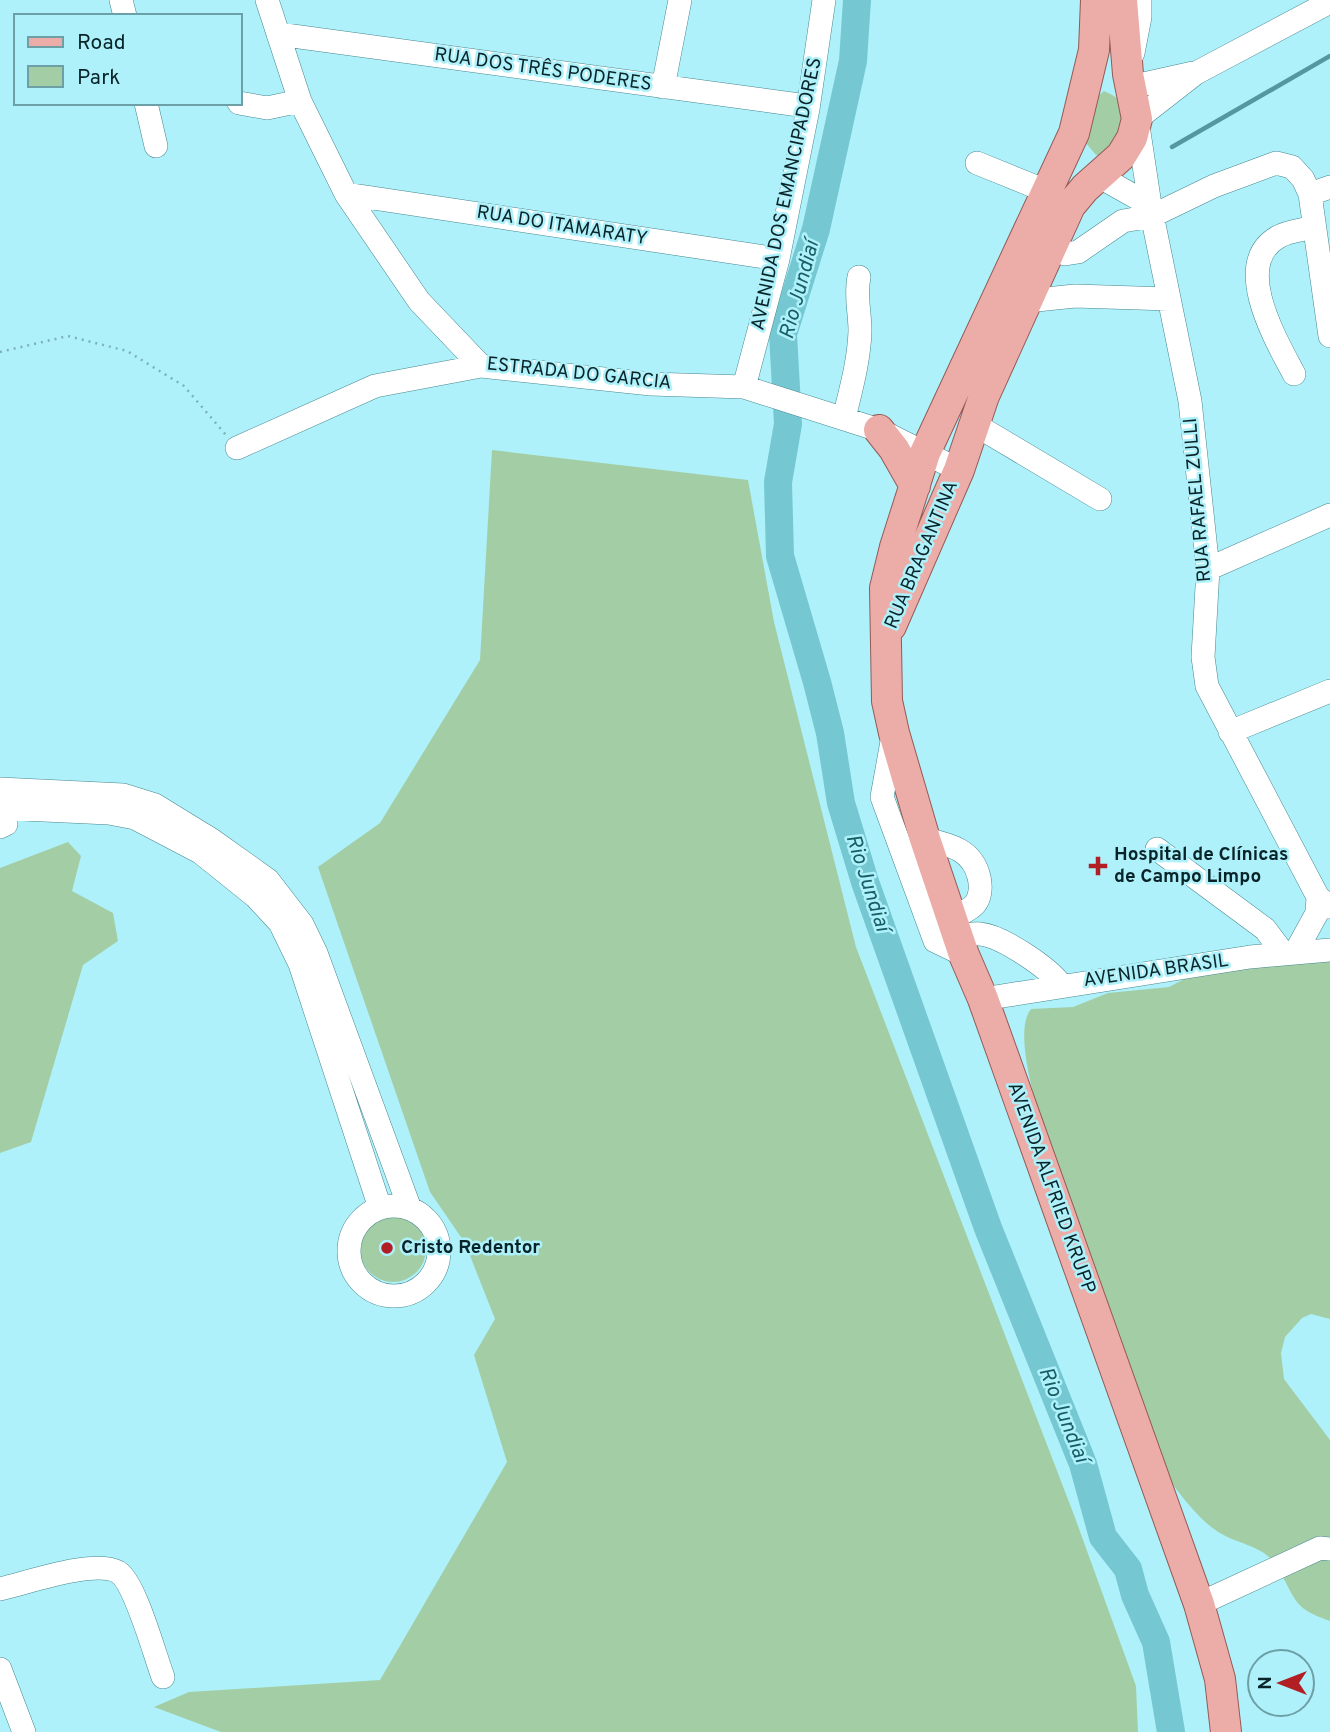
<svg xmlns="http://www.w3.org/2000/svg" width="1330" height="1732" viewBox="0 0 1330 1732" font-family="Overpass,sans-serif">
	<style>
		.green { fill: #a3cea5 }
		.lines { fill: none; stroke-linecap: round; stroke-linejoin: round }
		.stream { stroke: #55979f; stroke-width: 4.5 }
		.river { stroke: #75c8d2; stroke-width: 28 }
		.minor-casing { stroke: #47878f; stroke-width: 24 }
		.major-casing { stroke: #945a56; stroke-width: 32 }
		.path { stroke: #7cb1b9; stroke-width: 2.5; stroke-dasharray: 2 5; stroke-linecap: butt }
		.minor { stroke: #fff; stroke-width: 23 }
		.major { stroke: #ecada8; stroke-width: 30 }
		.poi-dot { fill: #b11f24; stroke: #aff1fa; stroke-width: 2.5 }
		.labels { text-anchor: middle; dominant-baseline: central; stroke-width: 5; stroke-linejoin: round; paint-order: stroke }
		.street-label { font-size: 19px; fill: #092428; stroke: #aff1fa }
		.poi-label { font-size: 19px; font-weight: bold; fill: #092428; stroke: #aff1fa; text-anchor: start }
		.water-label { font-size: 21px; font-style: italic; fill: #165d64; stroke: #aff1fa }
	</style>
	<rect width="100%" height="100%" fill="#aff1fa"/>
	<path class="green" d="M1104,91C1140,105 1122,131 1108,155H1096L1085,142L1095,99Z
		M492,450L748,480L774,622L856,947L1074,1515L1136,1686L1138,1732H221L154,1707L189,1692L380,1680L507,1462L474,1355L495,1319L465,1243L430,1192L318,867L380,823L480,660Z
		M68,842L81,856L72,891L113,913L118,941L83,965L31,1142L0,1153V868Z
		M1330,951V1319L1311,1314L1302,1318L1285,1337L1281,1353L1284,1379L1330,1440V1621C1303,1611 1298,1608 1285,1581C1282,1576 1279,1567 1275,1563C1260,1545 1238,1544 1220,1533C1195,1519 1156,1465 1145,1438C1136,1416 1136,1389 1130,1366C1113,1307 995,1052 1031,1009L1073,1007L1108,993L1169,987L1213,964Z
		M360 1249a33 33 0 1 1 66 0a33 33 0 1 1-66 0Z"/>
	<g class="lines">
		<path class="stream" d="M1172,147L1330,56"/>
		<path class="river" d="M857,0L853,61L816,229L783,334L788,424L778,482L780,556L817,682L830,733L841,803L865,882L988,1228L1083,1464L1103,1537L1128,1569L1135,1595L1156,1642L1171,1732"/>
		<defs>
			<path id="minor" d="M121,0L125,16
				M267,0L300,101L346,194L419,301L481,366
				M1330,2L1196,73L1137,119L1150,205L1190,401L1208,569L1203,657L1207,686L1318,897L1330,907
				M278,34L799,105L808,109
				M1133,53L1140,17V0
				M663,87L680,0
				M1130,87L1193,73
				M146,103L156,146
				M239,103L267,108L300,101
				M977,163L1046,191
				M1100,177L1150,205
				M346,194L778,259
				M1310,194L1330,187
				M1051,248L1065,254L1078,252L1123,221L1152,216L1214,186L1276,163L1292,167L1303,179L1310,194L1330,336
				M1027,301L1075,296L1169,299
				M1294,374C1276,340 1231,264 1278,237C1288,231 1303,230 1314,227
				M744,387L778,259L808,109L824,0
				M844,418C851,389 859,361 860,331C860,312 855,296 859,277
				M974,424L1100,499
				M237,448L375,386L481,366L651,384L744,387L879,430L959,470
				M1208,569L1330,515
				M1230,732L1330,691
				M893,736L882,797L935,941L964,955
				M0,789L123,795L155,805L212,840L268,880L302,924L316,953L410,1209
				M0,808L109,813L135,818L200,852L256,897L280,923L300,964L380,1208
				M0,827L6,824
				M925,839C950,845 972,849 979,877C981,885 981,897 975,904C970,910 958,915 952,919
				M1157,849L1265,929L1283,953
				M958,937C965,935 973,933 980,934C1002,936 1049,968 1061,985
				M1295,953L1317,913L1318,897
				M983,999L1250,957L1330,950
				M349 1251a45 45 0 1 1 90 0a45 45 0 1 1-90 0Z
				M0,1589C27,1583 94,1559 118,1572C135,1582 155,1656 163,1677
				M1199,1604L1320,1548L1330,1549
				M0,1669L24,1732"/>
			<path id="major" d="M1096,0L1094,50L1074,133L925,453L895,547L885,588L887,701L894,733L925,839L964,955L983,999L1199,1604L1220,1679L1226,1732
				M879,430L894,449L915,486
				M891,626L959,470L984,396L1070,206L1085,188L1121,156L1132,138L1137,119L1128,74L1122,0"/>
		</defs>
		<use href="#minor" class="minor-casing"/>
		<use href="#major" class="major-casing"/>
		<path class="path" d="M0,352L68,336L127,351L184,386L226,435"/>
		<use href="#minor" class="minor"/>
		<use href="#major" class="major"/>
	</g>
	<g class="poi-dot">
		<path d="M1094.5 855.5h7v7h7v7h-7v7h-7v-7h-7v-7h7z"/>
		<circle cx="387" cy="1248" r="7"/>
	</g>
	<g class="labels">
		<g class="street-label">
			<text transform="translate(543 70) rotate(8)">RUA DOS TRÊS PODERES</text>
			<text transform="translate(787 194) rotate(-78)">AVENIDA DOS EMANCIPADORES</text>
			<text transform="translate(562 226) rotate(9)">RUA DO ITAMARATY</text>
			<text transform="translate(579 374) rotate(6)">ESTRADA DO GARCIA</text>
			<text transform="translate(1198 500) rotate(-95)">RUA RAFAEL ZULLI</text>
			<text transform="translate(922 555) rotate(-67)">RUA BRAGANTINA</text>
			<text transform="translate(1156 971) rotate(-8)">AVENIDA BRASIL</text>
			<text transform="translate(1051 1188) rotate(70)">AVENIDA ALFRIED KRUPP</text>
		</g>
		<g class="poi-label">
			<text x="1114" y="855">Hospital de Clínicas<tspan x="1114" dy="22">de Campo Limpo</tspan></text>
			<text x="401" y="1248">Cristo Redentor</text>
		</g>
		<g class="water-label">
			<text transform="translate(800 290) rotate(-75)">Rio Jundiaí</text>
			<text transform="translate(867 883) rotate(72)">Rio Jundiaí</text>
			<text transform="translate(1063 1415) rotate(68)">Rio Jundiaí</text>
		</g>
	</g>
	<rect x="14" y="14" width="228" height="91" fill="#aff1fa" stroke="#6d9fa6" stroke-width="2"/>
	<rect x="28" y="37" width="35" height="10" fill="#ecada8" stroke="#6d9fa6" stroke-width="2"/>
	<text x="77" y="49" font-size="21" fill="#092428">Road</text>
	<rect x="28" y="66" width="35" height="21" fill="#a3cea5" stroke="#6d9fa6" stroke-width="2"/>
	<text x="77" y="84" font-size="21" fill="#092428">Park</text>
	<g transform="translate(1281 1683) rotate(270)"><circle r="33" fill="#aff1fa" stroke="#6d9fa6" stroke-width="2"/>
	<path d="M0-5L12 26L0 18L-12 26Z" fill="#b11f24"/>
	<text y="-10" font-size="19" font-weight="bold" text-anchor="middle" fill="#092428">N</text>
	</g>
</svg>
